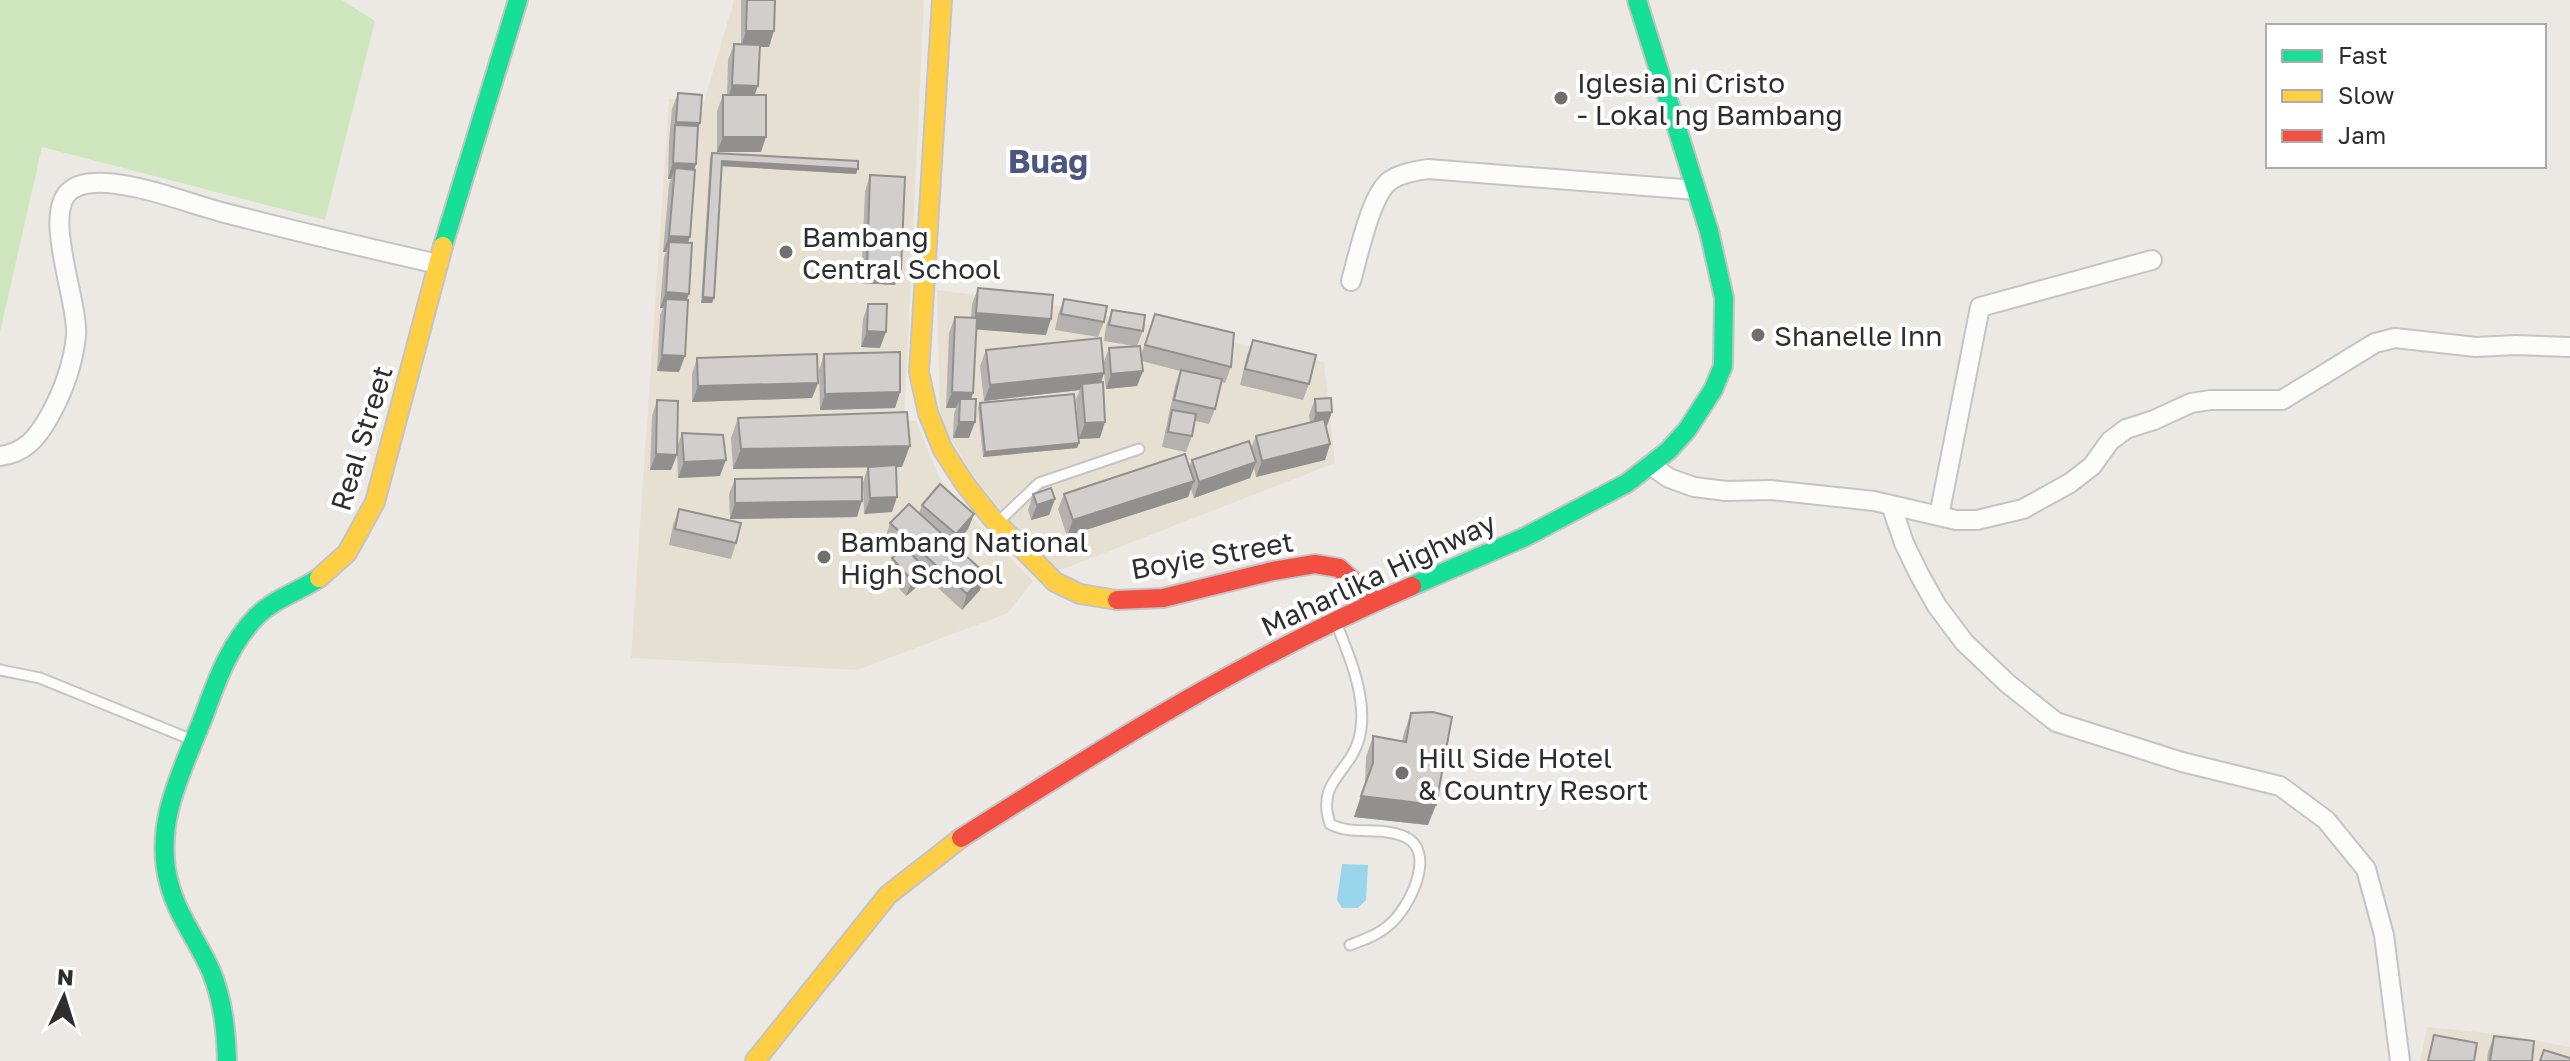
<svg xmlns="http://www.w3.org/2000/svg" width="2570" height="1061" viewBox="0 0 2570 1061" font-family="'Golos Text',sans-serif">
	<style>
		.education { fill: #e6e0d3 }
		.green { fill: #cee6be }
		.water { fill: #99d6ec }
		.lines { fill: none; stroke-linecap: round; stroke-linejoin: round }
		.lane-casing { stroke: #c5c4c5; stroke-width: 13 }
		.street-casing { stroke: #c5c4c5; stroke-width: 22 }
		.fast-casing { stroke: #c5c4c5; stroke-width: 22 }
		.slow-casing { stroke: #c5c4c5; stroke-width: 22 }
		.jam-casing { stroke: #c5c4c5; stroke-width: 22 }
		.lane { stroke: #fcfcfb; stroke-width: 9 }
		.street { stroke: #fcfcfb; stroke-width: 18 }
		.fast { stroke: #16e098; stroke-width: 18 }
		.slow { stroke: #ffcf43; stroke-width: 18 }
		.jam { stroke: #f24e42; stroke-width: 18 }
		.wall { fill: #b4b1af }
		.shaded-wall { fill: #92908e }
		.building { fill: #d1cecb; stroke: #92908e; stroke-width: 2 }
		.poi-dot { fill: #706f6e; stroke: #fff; stroke-width: 3 }
		.labels { text-anchor: middle; dominant-baseline: central; stroke-width: 8; stroke-linejoin: round; paint-order: stroke }
		.poi-label { font-size: 28px; fill: #2e2e2e; stroke: #fff; text-anchor: start }
		.street-label { font-size: 28px; fill: #2e2e2e; stroke: #fff }
		.quarter-label { font-size: 32px; font-weight: bold; fill: #4d5680; stroke: #fff }
	</style>
	<rect width="100%" height="100%" fill="#ece8e4"/>
	<path class="education" d="M734,0H924L904,420L916,421L940,478L986,534L1033,581L1008,613L857,670L631,658L669,99L704,102Z
		M937,290L1060,306L1324,362L1335,463L1058,571L1022,535L974,477L940,421Z
		M2427,1027L2508,1035L2570,1047V1061H2420Z"/>
	<path class="green" d="M0,0H342L375,21L325,220L42,147L0,332Z"/>
	<path class="water" d="M1342,864L1368,865L1366,900L1358,908H1342L1337,900Z"/>
	<g class="lines">
		<defs>
			<path id="lane" d="M999,521L1039,483L1139,449
				M1336,623C1350,657 1369,702 1359,739C1349,774 1316,781 1330,824C1352,836 1379,826 1403,836C1439,850 1409,909 1389,925C1378,935 1363,940 1350,945
				M0,670L40,678L190,739"/>
			<path id="street" d="M1351,281C1358,257 1371,192 1391,180C1402,173 1415,171 1428,169L1696,190
				M0,456C25,453 37,438 49,417C63,392 73,365 76,336C79,302 41,212 71,190C80,183 97,182 107,183C146,186 187,203 225,213C295,231 367,248 438,264
				M1650,465L1669,478L1694,487L1726,491L1771,490L1874,501L1956,520H1977L2023,509L2070,483L2092,466L2110,441L2126,429L2154,420L2191,403L2210,400H2282L2375,343L2395,338L2476,347L2516,345L2570,347
				M1891,505L1904,543L1919,574L1937,606L1964,642L2007,683L2056,722L2182,762L2280,786L2326,820L2366,869L2384,935L2400,1061
				M1939,516L1980,307L2152,260"/>
			<path id="fast" d="M443,246L518,0
				M1412,586L1525,537L1627,483L1668,451L1687,430L1713,390L1723,366L1724,298L1709,231L1637,0
				M227,1061C226,1030 223,1000 211,971C198,941 177,915 169,883C153,824 182,771 203,718C216,683 229,644 257,616C274,599 298,592 319,578"/>
			<path id="slow" d="M942,0L919,372L928,413L943,450L965,484L991,517L1055,582L1080,594L1117,600
				M319,578L347,553L375,502L443,246
				M755,1061L888,895L961,838"/>
			<path id="jam" d="M1117,600L1163,598L1273,571L1315,564L1339,568L1375,601
				M961,838C1107,745 1253,654 1412,586"/>
		</defs>
		<use href="#lane" class="lane-casing"/>
		<use href="#street" class="street-casing"/>
		<use href="#fast" class="fast-casing"/>
		<use href="#slow" class="slow-casing"/>
		<use href="#jam" class="jam-casing"/>
		<use href="#lane" class="lane"/>
		<use href="#street" class="street"/>
		<use href="#fast" class="fast"/>
		<use href="#slow" class="slow"/>
		<use href="#jam" class="jam"/>
	</g>
	<path class="wall" d="M741,0H775L769,47H760L755,95L761,152H717V111L723,95H727L728,60L734,44L741,45Z
		M678,93L698,127L696,164L694,170L688,243L689,294L686,300L679,372L657,371L660,315L663,308H660L664,257L666,252H663L669,184L671,179H668L669,141L672,109Z
		M712,153L856,174L721,166L712,303H701L710,158Z
		M870,175L895,285L861,283L865,191Z
		M978,288L1046,335L976,329L969,438H953L954,414L956,408H946L949,333L955,317L971,318L972,304Z
		M1064,299L1104,322L1098,337L1055,330L1058,315Z
		M868,304L880,348L861,347L863,319Z
		M1112,310L1143,331L1137,346L1141,355L1155,314L1231,367L1225,383L1221,382L1215,409L1209,424L1195,421L1192,436L1186,452L1162,447L1175,386L1180,371L1142,361L1143,371L1137,386L1106,389L1104,373L1101,383L1100,438L1079,439L1076,399L1080,390L984,401L980,366L986,350L1103,364L1109,348L1134,346L1104,341L1106,326Z
		M1253,340L1309,384L1303,400L1240,385L1247,355Z
		M824,354L900,392L895,408L820,410L819,370Z
		M697,358L818,383L812,398L692,402V374Z
		M1315,399L1332,412L1326,428L1330,444L1325,460L1256,477L1254,468L1250,478L1194,498L1191,489L1188,497L1067,536L1058,509L1064,494L1189,467L1192,460L1251,448L1256,436L1310,423L1309,415Z
		M657,400L677,447L682,433L720,476L678,478L677,453L671,470H650L652,416Z
		M980,403L1079,443L1077,448L983,457L978,408Z
		M738,418L902,467H896L892,512L864,514L863,482L868,467L733,469L731,438Z
		M735,479L857,517L730,519L729,494Z
		M1033,494L1055,499L1049,515L1031,520L1028,510Z
		M922,505L974,514L968,529L954,546L980,590L962,610L923,574L919,585L906,596L886,574L892,558L899,552L885,539L890,523L919,513Z
		M679,509L736,543L731,559L669,545L673,525Z
		M1411,713L1428,825L1354,817L1365,784L1366,757L1373,736L1402,741L1404,733Z
		M2494,1036L2532,1061H2487L2488,1052Z"/>
	<path class="shaded-wall" d="M746,31H774L769,47H741Z
		M732,85L758,86L752,102L727,101Z
		M676,122L700,123L694,139L675,125L670,137Z
		M723,137H766L761,152H717Z
		M722,161L858,169L856,174L720,166Z
		M673,163L696,164L691,180L675,168L671,179H668Z
		M669,236L690,237L684,253L669,242L666,252H663Z
		M867,267L901,269L895,285L861,283Z
		M666,292L689,294L683,309L666,299L663,308H660Z
		M703,297L714,298L712,303H701Z
		M976,313L1051,319L1046,335L970,329Z
		M867,331L886,332L880,348L861,347Z
		M662,355L685,356L679,372L657,371Z
		M1143,371L1137,386L1106,389L1111,374Z
		M1104,373L1099,388L1082,384L1080,390L984,401L990,385Z
		M818,383L812,398L692,402L698,386Z
		M900,392L895,408L820,410L825,394Z
		M952,392L973,393L968,409L960,399L956,408H946Z
		M1332,412L1326,428L1311,429L1316,413Z
		M959,422H975L969,438H953Z
		M1105,422L1100,438L1079,439L1085,423Z
		M1079,443L1077,448L983,457L985,452Z
		M1330,444L1325,460L1256,477L1262,461Z
		M910,446L902,467L733,469L741,449Z
		M656,454L677,455L671,470H650Z
		M726,460L720,476L678,478L684,462Z
		M1256,462L1250,478L1194,498L1199,482Z
		M1194,481L1188,497L1067,536L1073,520Z
		M897,497L892,512L864,514L870,498Z
		M1055,499L1049,515L1031,520L1037,505Z
		M862,501L857,517L730,519L735,503Z
		M974,514L968,529L951,550L956,534Z
		M925,569L919,585L906,596L912,581Z
		M986,574L980,590L962,610L967,594Z
		M1361,796L1436,805L1428,825L1354,817Z"/>
	<path class="building" d="M747,0H775L774,31H746Z
		M734,44L760,45L758,86L732,85Z
		M678,93L702,95L700,123L676,122Z
		M723,95H766V137H723Z
		M675,125L698,126L696,164L673,163Z
		M712,153L858,161V169L722,161L714,298L703,297Z
		M675,168L695,170L690,237L669,236Z
		M870,175L905,177L901,269L867,267Z
		M669,242L692,243L689,294L666,292Z
		M978,288L1053,295L1051,319L976,313Z
		M666,299L688,300L685,356L662,355Z
		M1064,299L1107,306L1104,322L1061,314Z
		M868,304H887L886,332L867,331Z
		M1112,310L1145,315L1143,331L1109,325Z
		M1155,314L1234,333L1231,367L1145,345Z
		M955,317L977,318L973,393L952,392Z
		M1101,338L1104,373L990,385L986,350Z
		M1253,340L1316,355L1309,384L1245,369Z
		M1140,346L1143,371L1111,374L1109,348Z
		M900,352V392L825,394L824,354Z
		M817,354L818,383L698,386L697,358Z
		M1181,370L1222,379L1215,409L1174,400Z
		M1103,382L1105,422L1085,423L1082,384Z
		M1074,394L1079,443L985,452L980,403Z
		M1331,398L1332,412L1316,413L1315,399Z
		M960,399H976L975,422H959Z
		M657,400L678,401L677,455L656,454Z
		M1172,410L1196,414L1192,436L1168,432Z
		M907,412L910,446L741,449L738,418Z
		M1324,419L1330,444L1262,461L1256,436Z
		M682,433L723,435L726,460L684,462Z
		M1249,441L1256,462L1199,482L1192,460Z
		M1185,454L1194,481L1073,520L1064,494Z
		M896,465L897,497L870,498L868,467Z
		M862,477V501L735,503V479Z
		M940,484L974,514L956,534L922,505Z
		M1051,488L1055,499L1037,505L1033,494Z
		M909,504L986,574L967,594L890,523Z
		M679,509L741,523L736,543L675,529Z
		M905,547L925,569L912,581L892,558Z
		M1433,712L1452,717L1436,805L1361,796L1373,763V736L1406,742L1411,713Z
		M2434,1035L2477,1043L2474,1061H2428Z
		M2494,1036L2534,1041L2532,1061H2490Z
		M2544,1050L2570,1058V1061H2540Z"/>
	<g class="poi-dot">
		<circle cx="1561" cy="98" r="8"/>
		<circle cx="786" cy="252" r="8"/>
		<circle cx="1758" cy="335" r="8"/>
		<circle cx="824" cy="557" r="8"/>
		<circle cx="1402" cy="773" r="8"/>
	</g>
	<g class="labels">
		<g class="poi-label">
			<text x="1577" y="82">Iglesia ni Cristo<tspan x="1577" dy="32">- Lokal ng Bambang</tspan></text>
			<text x="802" y="236">Bambang<tspan x="802" dy="32">Central School</tspan></text>
			<text x="1774" y="335">Shanelle Inn</text>
			<text x="840" y="541">Bambang National<tspan x="840" dy="32">High School</tspan></text>
			<text x="1418" y="757">Hill Side Hotel<tspan x="1418" dy="32">&amp; Country Resort</tspan></text>
		</g>
		<g class="street-label">
			<text transform="translate(361 438) rotate(-73)">Real Street</text>
			<text transform="translate(1212 555) rotate(-10)">Boyie Street</text>
			<text transform="translate(1378 574) rotate(-25)">Maharlika Highway</text>
		</g>
		<g class="quarter-label">
			<text x="1048" y="161">Buag</text>
		</g>
	</g>
	<rect x="2266" y="24" width="280" height="144" fill="#ffffff" stroke="#ababab" stroke-width="2"/>
	<rect x="2282" y="50" width="40" height="12" fill="#16e098" stroke="#ababab" stroke-width="2"/>
	<text x="2338" y="64" font-size="24" fill="#2e2e2e">Fast</text>
	<rect x="2282" y="90" width="40" height="12" fill="#ffcf43" stroke="#ababab" stroke-width="2"/>
	<text x="2338" y="104" font-size="24" fill="#2e2e2e">Slow</text>
	<rect x="2282" y="130" width="40" height="12" fill="#f24e42" stroke="#ababab" stroke-width="2"/>
	<text x="2338" y="144" font-size="24" fill="#2e2e2e">Jam</text>
	<g transform="translate(64 997) rotate(4)" stroke="#ffffff" stroke-width="6" paint-order="stroke">
	<path d="M0-6L14 30L0 20L-14 30Z" fill="#2e2e2e"/>
	<text y="-12" font-size="22" font-weight="bold" text-anchor="middle" fill="#2e2e2e">N</text>
	</g>
</svg>
